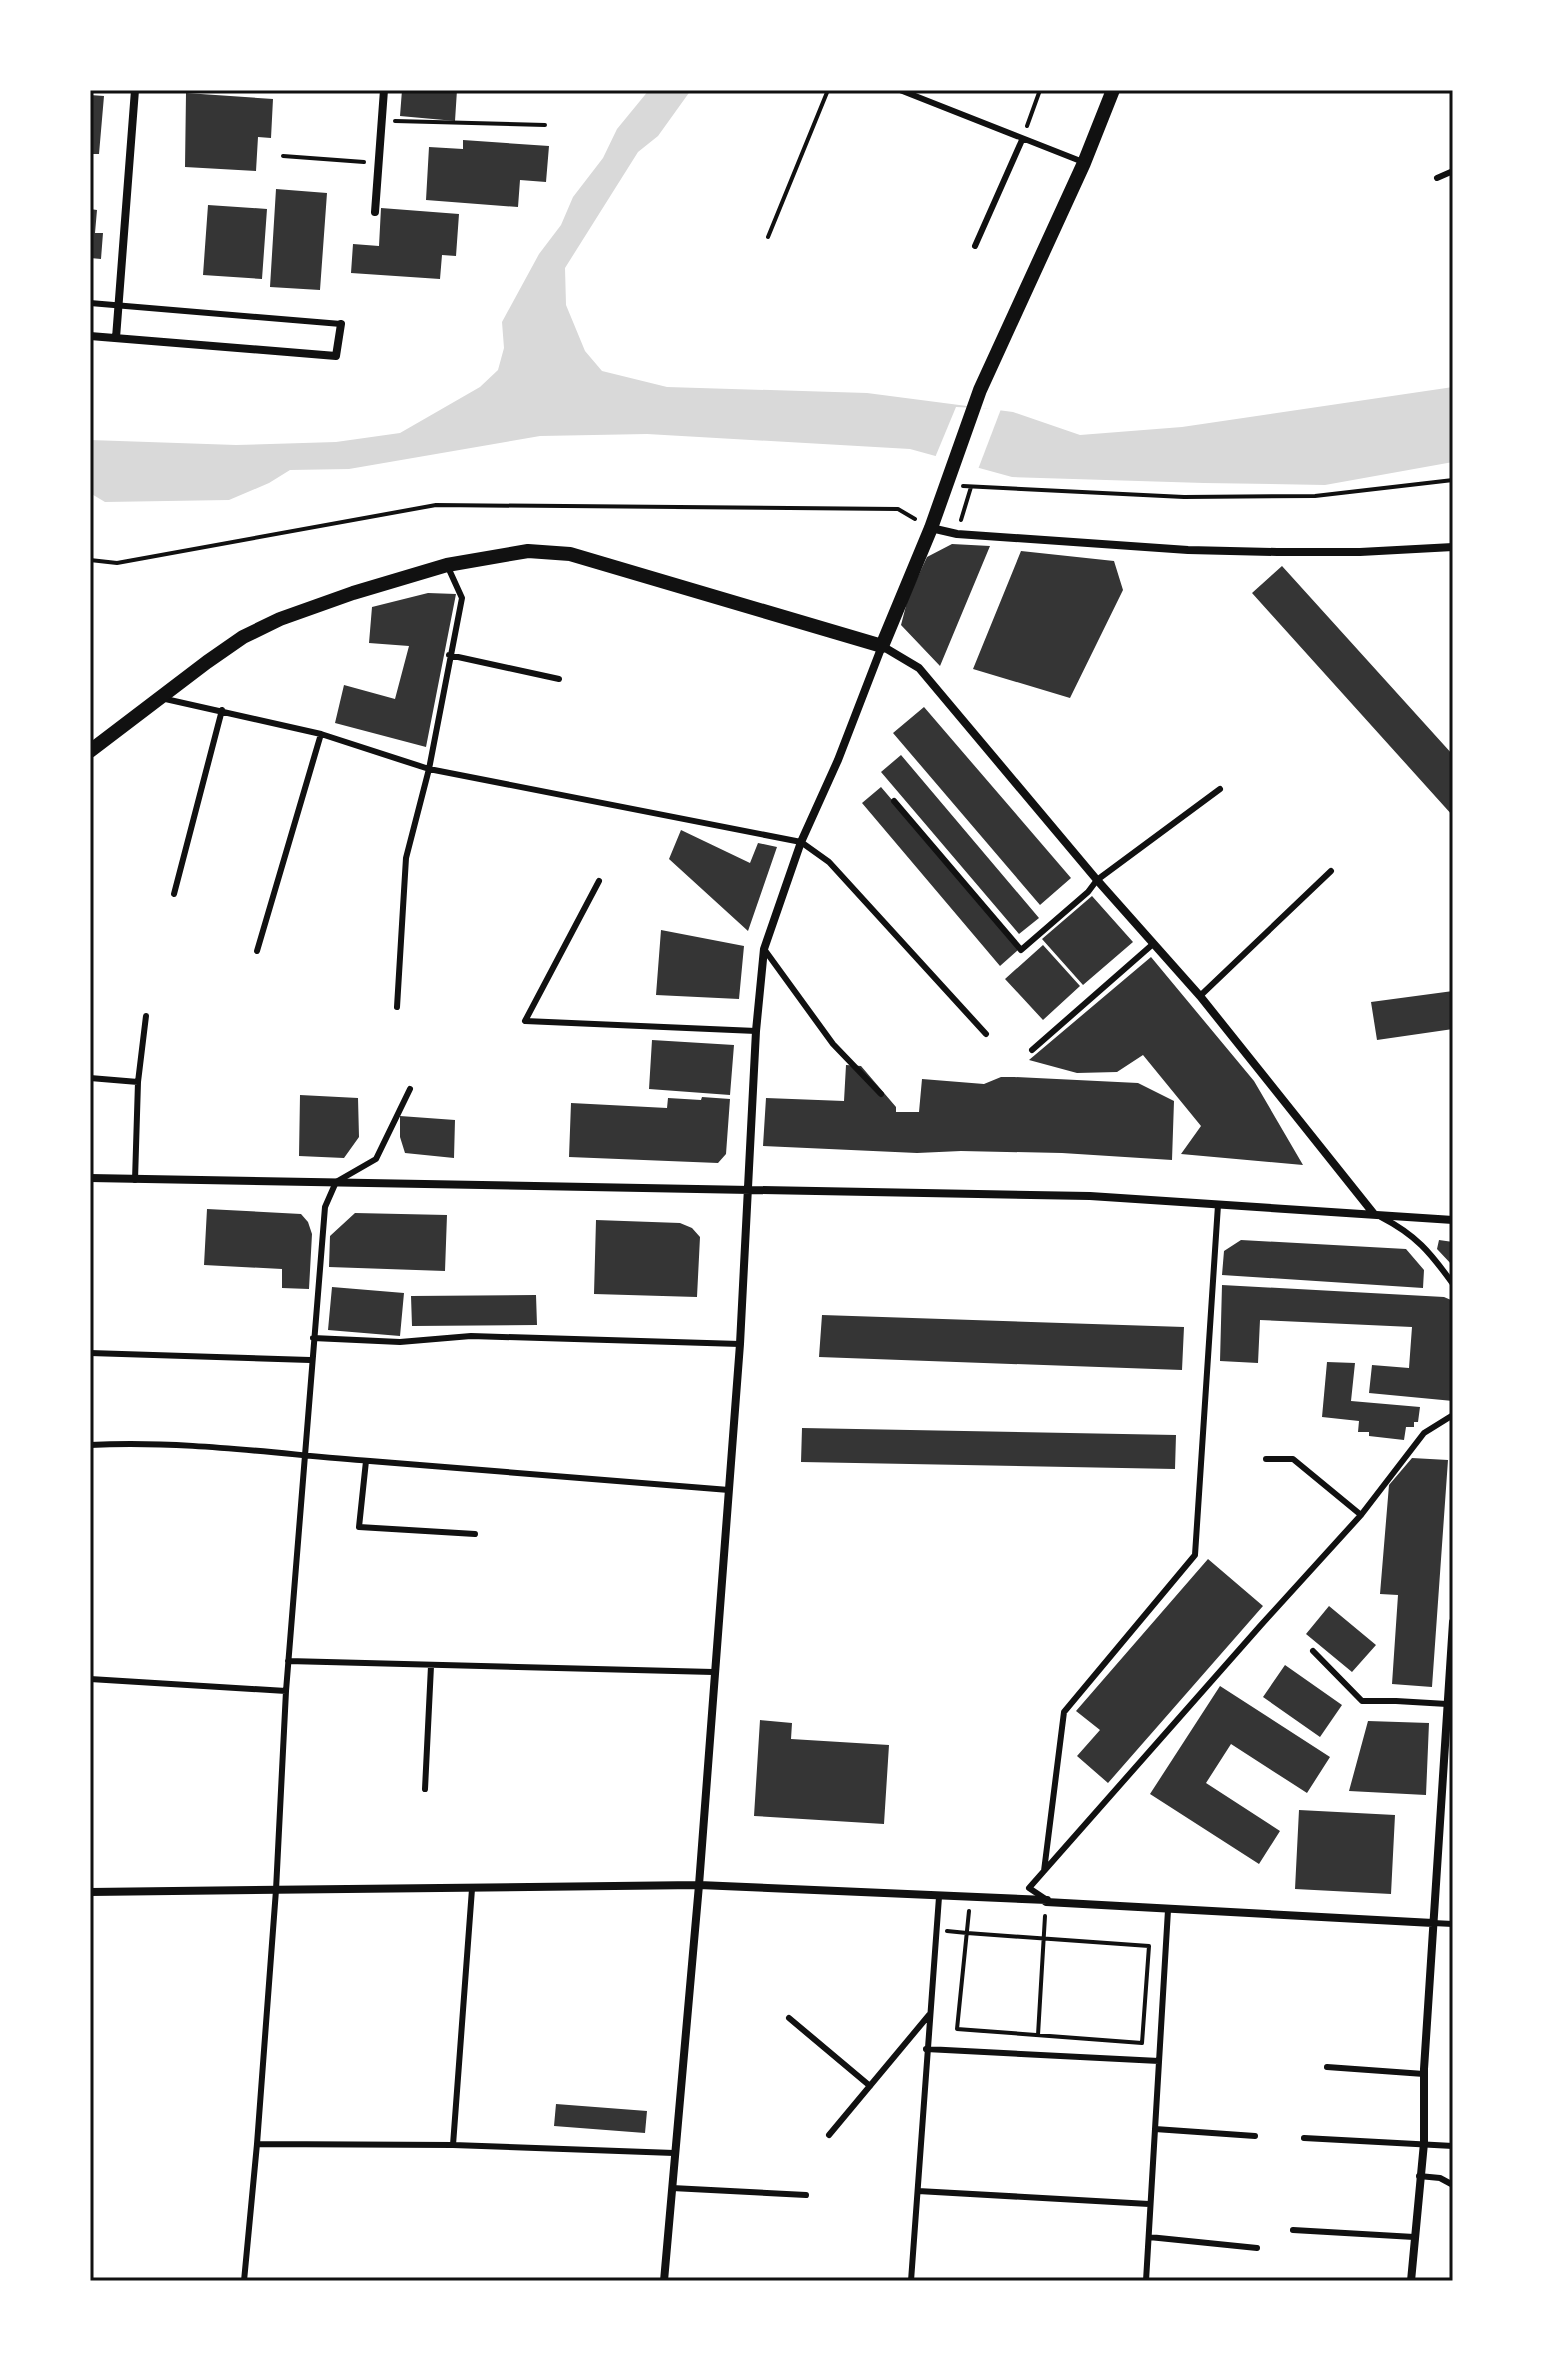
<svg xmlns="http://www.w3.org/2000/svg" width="1543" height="2371" viewBox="0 0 1543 2371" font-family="Signika,sans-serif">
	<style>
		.water { fill: #d9d9d9 }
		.pier { fill: #fff }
		.building { fill: #353535 }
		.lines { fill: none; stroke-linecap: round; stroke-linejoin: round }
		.path { stroke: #111; stroke-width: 4 }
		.service { stroke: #111; stroke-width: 6 }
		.minor { stroke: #111; stroke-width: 8 }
		.tertiary { stroke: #111; stroke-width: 14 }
		.neatline { fill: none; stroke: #111; stroke-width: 3 }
	</style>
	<rect width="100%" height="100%" fill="#fff"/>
	<path class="water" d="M649,90H691L658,136L638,152L565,268L566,305L585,351L602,371L667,387L867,393L1013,412L1080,435L1182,427L1453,387V462L1325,485L1204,483L1012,477L910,449L647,434L540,436L349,469L290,470L269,483L229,500L105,502L90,493V440L236,445L336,442L400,433L480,387L498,370L504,348L502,322L539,254L561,225L573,197L603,158L617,129Z"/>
	<path class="pier" d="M956,407L1001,409L977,472L934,460Z"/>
	<path class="building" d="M402,90H457L455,121L400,116Z
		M186,93L273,99L271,138L258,137L256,171L185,167Z
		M90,95L104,96L99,154H90Z
		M463,140L549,146L546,182L520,180L518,207L426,200L429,147L463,149Z
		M276,189L327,193L320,290L270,287Z
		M208,205L267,209L262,279L203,275Z
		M381,208L459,214L456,256L442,255L440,279L351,273L353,244L379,246Z
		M90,209L97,210L95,233H103L101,259L90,258Z
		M952,544L990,546L940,666L901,625L908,598L927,557Z
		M1021,551L1114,561L1123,590L1070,698L973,669Z
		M1282,566L1453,755V816L1252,593Z
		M428,593L456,594L426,747L335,723L344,685L395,699L409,646L369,643L372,607Z
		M924,707L1071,878L1040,905L893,733Z
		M901,755L1039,918L1019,934L881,772Z
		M881,787L1019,949L1000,966L862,803Z
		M681,830L750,863L758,843L777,847L748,931L669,859Z
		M1092,896L1133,942L1083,985L1042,939Z
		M661,930L744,946L739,999L656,995Z
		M1043,945L1080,986L1043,1020L1005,979Z
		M1151,957L1254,1081L1303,1165L1181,1154L1201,1126L1143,1055L1117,1072L1077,1073L1029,1060Z
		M1453,991V1029L1377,1040L1371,1002Z
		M652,1040L734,1045L730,1095L649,1089Z
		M846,1065L861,1066L896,1107V1112H919L922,1079L984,1084L1001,1077H1014L1138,1083L1174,1101L1172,1160L1062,1153L961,1151L917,1153L763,1146L766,1098L844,1101Z
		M300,1095L358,1098L359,1137L344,1158L299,1156Z
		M702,1097L730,1099L726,1154L718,1163L569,1157L571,1103L667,1108L668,1098L701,1100Z
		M400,1116L455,1120L454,1158L405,1153L400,1137Z
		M207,1209L301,1214L308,1222L312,1234L309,1289L282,1288V1269L204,1265Z
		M355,1213L447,1215L445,1271L329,1267L330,1236Z
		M596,1220L680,1223L692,1228L700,1237L697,1297L594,1294Z
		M1241,1240L1406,1249L1424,1270L1423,1288L1222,1275L1224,1251Z
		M1439,1240L1453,1242V1266L1437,1249Z
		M1222,1285L1444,1297L1451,1300L1453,1401L1369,1393L1372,1365L1409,1368L1412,1327L1260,1320L1258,1363L1220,1361Z
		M332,1287L404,1293L400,1336L328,1330Z
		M536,1295L537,1325L412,1326L411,1296Z
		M822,1315L1184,1327L1182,1370L819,1357Z
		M1327,1362L1355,1363L1351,1401L1420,1407L1418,1422H1414V1427H1406L1404,1440L1369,1436V1432H1358L1359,1421L1322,1417Z
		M802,1428L1176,1435L1175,1469L801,1462Z
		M1412,1458L1448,1460L1432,1687L1392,1684L1398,1595L1380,1594L1389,1485Z
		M1208,1559L1263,1606L1108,1783L1077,1756L1100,1730L1076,1711Z
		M1329,1606L1376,1645L1352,1672L1306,1634Z
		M1285,1665L1342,1705L1320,1737L1263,1697Z
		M1220,1686L1330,1757L1307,1793L1231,1744L1206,1783L1280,1831L1259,1864L1150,1794Z
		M760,1720L792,1723L791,1739L889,1745L884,1824L754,1816Z
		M1368,1721L1429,1723L1426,1795L1349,1791Z
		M1299,1810L1395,1815L1391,1894L1295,1889Z
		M556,2104L647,2111L645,2133L554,2126Z"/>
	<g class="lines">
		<path class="path" d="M395,121L545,125
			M1027,126L1040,90
			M283,156L364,162
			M768,237L828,90
			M963,486L1184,497L1315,496L1453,480
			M961,520L971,487
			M90,560L117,563L436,505L898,509L915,519
			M947,1931L967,1933L1149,1946L1142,2043L957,2029L969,1911
			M1038,2035L1045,1916"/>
		<path class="service" d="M900,90L1083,162
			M1437,178L1453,171
			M975,246L1022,140
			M90,303L341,324
			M449,655L559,679
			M161,698L321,734L429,769L801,842L829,862L986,1034
			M894,801L1021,950L1088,892L1097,880L1220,789
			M599,881L525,1021L756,1031
			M174,894L222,710
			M764,949L833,1044L881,1094
			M257,951L321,734
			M1200,996L1331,871
			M397,1007L406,858L429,769L462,598L447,565
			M1032,1050L1153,944
			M90,1078L138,1082
			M135,1180L138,1082L146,1016
			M1381,1217C1416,1235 1430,1252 1453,1284
			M313,1338L400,1342L471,1336L740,1344
			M90,1353L310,1360
			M90,1445C183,1440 277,1454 370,1461C490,1471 610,1480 729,1490
			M1266,1459H1293L1361,1515
			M366,1461L359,1527L475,1534
			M1313,1651L1362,1701H1396L1447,1704
			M288,1661L713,1672
			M90,1679L286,1691
			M425,1789L431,1666
			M1044,1871L1064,1712L1195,1555L1218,1205
			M1047,1900L1029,1888L1261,1625L1361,1515L1424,1433L1453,1415
			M1433,1923L1453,1924
			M789,2018L870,2086
			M926,2049L1159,2061
			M1327,2067L1424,2074
			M1155,2129L1255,2136
			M829,2135L929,2015
			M1304,2138L1453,2146
			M257,2144L453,2145L674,2153
			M453,2145L472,1889
			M1419,2176L1440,2178L1453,2185
			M672,2188L806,2195
			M918,2191L1149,2204
			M1293,2230L1414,2237
			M1149,2237L1257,2248
			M244,2281L257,2144L276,1890L286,1691L325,1207L336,1182L376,1159L410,1089
			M911,2281L939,1897
			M1146,2281L1168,1910"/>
		<path class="minor" d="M375,212L384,90
			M90,336L336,356L341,324
			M116,338L135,90
			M931,528L957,534L1188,550L1277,552H1360L1453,547
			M90,1178L1090,1196L1453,1220
			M90,1892L699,1885L1047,1900L1046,1902L1433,1923
			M664,2281L699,1885L740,1344L756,1031L764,949L801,842L838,760L882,646L919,668L1097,880L1200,996L1374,1214
			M1411,2281L1424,2143V2069L1453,1622"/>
		<path class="tertiary" d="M90,751L207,662L243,637L280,619L353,593L447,565L528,551L570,554L882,646L931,528L980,390L1084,163L1113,90"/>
	</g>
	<rect width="1543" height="2371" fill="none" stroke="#ffffff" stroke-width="184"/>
	<rect x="92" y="92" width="1359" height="2187" class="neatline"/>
</svg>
